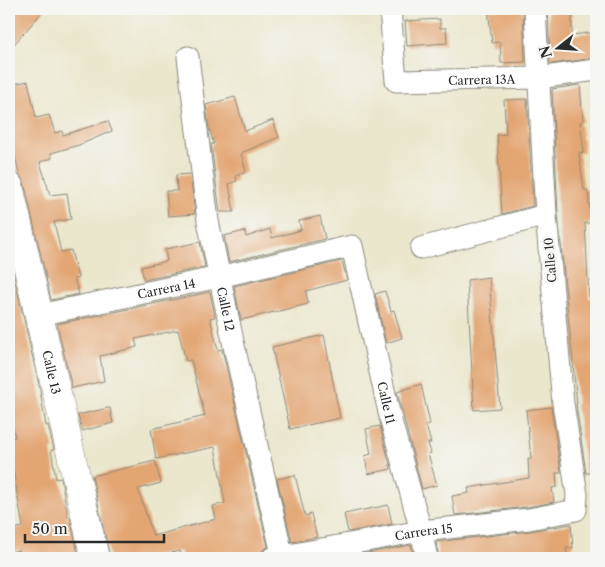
<svg xmlns="http://www.w3.org/2000/svg" width="605" height="567" viewBox="0 0 605 567" font-family="'Libre Caslon Text',serif">
	<style>
		.building { fill: #e3a673 }
		.lines { fill: none; stroke-linecap: round; stroke-linejoin: round }
		.street-casing { stroke: #8b897c; stroke-width: 23 }
		.secondary-casing { stroke: #8b897c; stroke-width: 29 }
		.street { stroke: #fff; stroke-width: 21 }
		.secondary { stroke: #fff; stroke-width: 28 }
		.labels { text-anchor: middle; dominant-baseline: central; stroke-width: 5; stroke-linejoin: round; paint-order: stroke }
		.street-label { font-size: 12px; fill: #2b2b2b; stroke: #f6f6f2 }
	</style>
	<rect width="100%" height="100%" fill="#f6f6f2"/>
	<filter id="ink" filterUnits="userSpaceOnUse"><feTurbulence type="fractalNoise" baseFrequency=".02" numOctaves="2"/><feDisplacementMap in="SourceGraphic" scale="10" xChannelSelector="R" yChannelSelector="G"/><feConvolveMatrix kernelMatrix="1 2 1 2 8 2 1 2 1" color-interpolation-filters="sRGB"/></filter>
	<filter id="wash" filterUnits="userSpaceOnUse"><feTurbulence type="fractalNoise" baseFrequency=".0096" numOctaves="4" result="noise"/><feDisplacementMap in="SourceGraphic" scale="20" xChannelSelector="R" yChannelSelector="G"/><feGaussianBlur stdDeviation="1.12" result="paint"/><feColorMatrix in="noise" values="0 0 0 0 0 0 0 0 0 0 0 0 0 0 0 0 0 1.4 0 .05"/><feComposite in="paint" operator="in"/></filter>
	<g filter="url(#wash)">
		<rect width="100%" height="100%" fill="#ebe7cd"/>
		<g id="blocks">
			<path class="building" d="M9,9H45L9,50Z
				M488,9H523L525,62L501,63L500,42L492,43Z
				M548,9H572V35L596,32V58L550,64Z
				M440,19V28H446L447,43L407,46L405,21Z
				M28,81L36,118L49,115L55,133L62,131L63,135L108,121L112,131L79,145L51,153L52,158L40,162L50,195L67,193L71,219L54,222L61,252L71,250L78,278L74,279L79,294L51,300L24,182L19,174L12,140L14,139L11,119L15,118L9,85Z
				M580,85L583,122H580L584,152L579,153L584,190H588L591,223H585L589,298H596V313H594L596,346V473H586L576,404H577L558,214L552,89Z
				M235,97L245,131L273,120L279,137L241,153L246,172L236,176L237,181L229,184L234,212H220L211,144H214L209,128L206,105Z
				M527,99L533,206L502,214L497,135L506,134L504,100Z
				M190,174L195,214L168,216L166,191H177L176,175Z
				M320,216L325,239L229,262L224,236L245,231L246,237L270,229L272,238L301,230L299,221Z
				M200,242L205,267L144,280L141,267L167,261L165,249Z
				M9,254L39,385L46,426L48,425L54,450H51L56,479L61,478L68,517H70L79,558H20L19,550L9,552V530L23,527L11,458L9,459V439L15,437L9,410Z
				M342,261L347,280L306,291L308,304L241,320L234,286Z
				M489,277L500,408L474,410L467,280Z
				M385,291L391,311L394,310L402,338L386,343L375,294Z
				M210,292L215,317L210,318L218,350L222,349L268,547L264,549L260,553V558H249L248,554L226,558H182L180,551L148,558H110L92,476L155,461L161,483L138,489L153,536L216,519L213,506L225,503L215,447L156,459L151,429L205,416L191,360L186,361L178,330L135,339L137,347L100,356L104,381L72,388L57,324Z
				M324,335L340,418L290,429L272,347Z
				M421,384L430,424L426,426L431,443H428L431,453L428,454L437,485L422,489L397,392Z
				M551,407L561,473H556L557,487L552,488L554,502L527,507L455,515L452,496L469,493L468,488L529,478L528,459H531L526,410Z
				M108,408H110L113,423L82,431L78,415Z
				M380,426L391,469L368,474L365,456L371,454L366,429Z
				M295,475L305,516L311,514L317,537L292,542L277,479Z
				M388,505L392,524L348,532L344,514Z
				M571,524L573,548H566L568,558H439L436,542L530,531Z
				M411,545L414,558H358L357,555Z"/>
		</g>
	</g>
	<g filter="url(#ink)">
		<use href="#blocks" fill-opacity="0" stroke="#8b897c" stroke-width="1"/>
		<g class="lines">
			<defs>
				<g id="street">
					<path id="s1" d="M390,9L396,81L538,78L596,70"/>
					<path id="s2" d="M188,57L208,221L234,346L283,558"/>
					<path d="M421,248L546,215"/>
					<path id="s3" d="M39,315L219,277L352,246L390,417L421,531L427,558"/>
					<path id="s4" d="M272,558L421,531L529,519L576,510L577,495L563,403L546,215L535,9"/>
				</g>
				<g id="secondary">
					<path id="s5" d="M9,186L95,558"/>
				</g>
			</defs>
			<use href="#street" class="street-casing"/>
			<use href="#secondary" class="secondary-casing"/>
			<use href="#street" class="street"/>
			<use href="#secondary" class="secondary"/>
		</g>
	</g>
	<g class="labels">
		<g class="street-label">
			<text stroke="none"><textPath href="#s1" startOffset="158">Carrera 13A</textPath></text>
			<text transform="translate(550 260) rotate(-95)">Calle 10</text>
			<text stroke="none"><textPath href="#s3" startOffset="130">Carrera 14</textPath></text>
			<text stroke="none"><textPath href="#s2" startOffset="255">Calle 12</textPath></text>
			<text stroke="none"><textPath href="#s5" startOffset="191">Calle 13</textPath></text>
			<text stroke="none"><textPath href="#s3" startOffset="481">Calle 11</textPath></text>
			<text stroke="none"><textPath href="#s4" startOffset="154">Carrera 15</textPath></text>
		</g>
	</g>
	<rect width="605" height="567" fill="none" stroke="#f6f6f2" stroke-width="30"/>
	<g transform="translate(558 48) rotate(253)" stroke="#f6f6f2" stroke-width="4" paint-order="stroke">
	<path d="M0-4L9 19L0 12L-9 19Z" fill="#2b2b2b"/>
	<text y="-8" font-size="14" font-weight="bold" text-anchor="middle" fill="#2b2b2b">N</text>
	</g>
	<path d="M25 534v8h139v-8" fill="none" stroke="#2b2b2b" stroke-width="2.5"/>
	<text x="32" y="534" font-size="15" fill="#2b2b2b" stroke="#f6f6f2" stroke-width="4" paint-order="stroke">50 m</text>
</svg>
